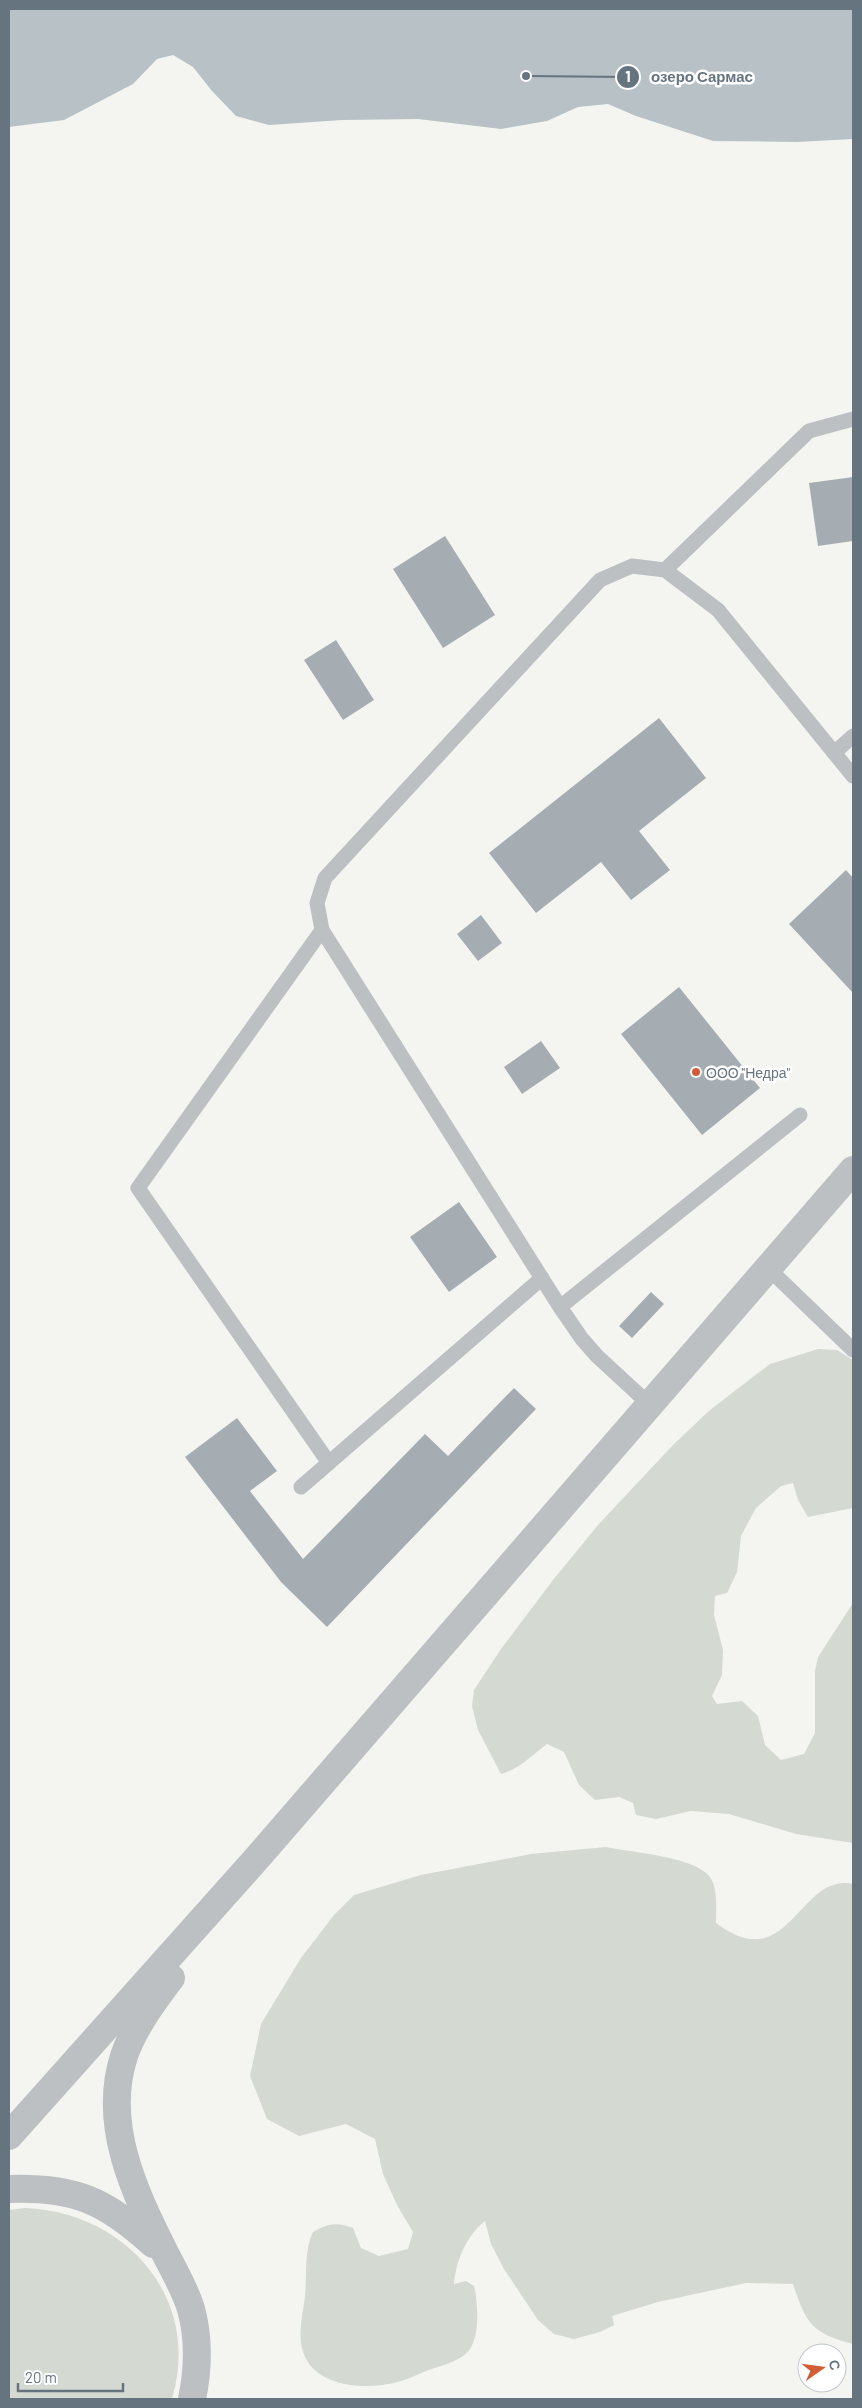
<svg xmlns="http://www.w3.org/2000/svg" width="862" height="2408" viewBox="0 0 862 2408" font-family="Barlow,sans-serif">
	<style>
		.green { fill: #d4d9d1 }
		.water { fill: #b7c1c6 }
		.building { fill: #a6adb2 }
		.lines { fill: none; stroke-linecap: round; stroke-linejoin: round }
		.service { stroke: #bcc0c3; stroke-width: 15 }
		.minor { stroke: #bcc0c3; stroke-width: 28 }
		.poi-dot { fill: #d25d34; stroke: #fff; stroke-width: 2 }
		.labels { text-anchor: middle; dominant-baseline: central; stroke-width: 5; stroke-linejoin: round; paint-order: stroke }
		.poi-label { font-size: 14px; fill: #667480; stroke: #fff; text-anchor: start }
		.leader { fill: none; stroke: #667480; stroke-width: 2 }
		.callout-dot { fill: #667480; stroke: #fff; stroke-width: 2 }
		.mark-label { font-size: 15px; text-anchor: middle; font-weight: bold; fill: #fff }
		.callout-label { font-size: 15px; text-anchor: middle; font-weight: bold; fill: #667480; stroke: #fff; stroke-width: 5; stroke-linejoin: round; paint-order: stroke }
	</style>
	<rect width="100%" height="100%" fill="#f4f5f1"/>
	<path class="green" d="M818,1349L837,1350L853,1360V1508L808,1517L798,1500L793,1483L781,1486L756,1508L741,1536L737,1572L727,1593L715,1596L714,1615L723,1650L722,1675L712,1696L717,1704L742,1701L758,1716L765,1745L781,1760L804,1754L815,1733V1671L818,1657L853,1603V1843L796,1834L729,1814L691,1811L656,1819L636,1815L633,1803L619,1797L595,1800L579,1785L564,1752L547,1744C532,1755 520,1769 501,1774L478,1730L472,1706L474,1690L501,1649L553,1580L598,1525L674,1444L710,1410L770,1364Z
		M606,1847C630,1852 696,1857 710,1877C718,1889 716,1909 716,1923C790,1979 798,1872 853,1884V2344C811,2333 806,2323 793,2284L746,2283L658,2302L612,2316L614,2325L600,2332L574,2339L554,2334L538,2320L504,2269L491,2244L485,2221C466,2236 456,2261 454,2284L466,2281L474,2286C478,2302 480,2335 470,2349C461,2362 439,2366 426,2371C416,2375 407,2380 397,2382C367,2390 320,2388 305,2357C296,2339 303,2315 305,2296C307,2277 304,2249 313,2232C328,2223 338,2222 353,2228L361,2248L379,2256L408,2249L413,2232L397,2205L383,2174L375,2139L346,2124L299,2136L267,2119L250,2076L261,2024L301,1958L334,1915L354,1895L421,1875L531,1854Z
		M25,2208C126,2212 202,2298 172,2399H9V2210Z"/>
	<path class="water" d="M9,9H853V139L797,142L713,141L636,116L608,104L578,107L547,121L501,129L418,119L342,120L269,125L236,116L212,91L193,67L173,55L157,59L133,84L64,120L9,127Z"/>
	<path class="building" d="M853,477V541L818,546L809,483Z
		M445,536L495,615L443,648L393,569Z
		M336,640L374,700L343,720L304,660Z
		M659,718L706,778L639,831L670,870L631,900L601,862L536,913L489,853Z
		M846,870L853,878V993L789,924Z
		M481,915L502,943L478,961L457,934Z
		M679,987L760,1088L702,1135L621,1034Z
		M541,1041L560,1068L522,1094L504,1067Z
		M459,1202L497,1257L449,1292L410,1237Z
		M651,1292L664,1304L632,1338L619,1326Z
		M514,1388L536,1409L327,1627L281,1582L185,1457L237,1418L277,1471L250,1491L303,1559L425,1434L448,1456Z"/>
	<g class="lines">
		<path class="service" d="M665,570L809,431L853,419
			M834,753L853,736
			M322,930L138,1188L329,1463
			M769,1269L853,1350
			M560,1307L322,930L317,903L325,878L600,580L632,566L665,570L718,610L853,776
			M650,1405L597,1356L582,1339L560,1307L800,1115
			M301,1487L542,1278"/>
		<path class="minor" d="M171,1978C153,2002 134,2027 124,2056C102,2124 134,2191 164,2251C173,2269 185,2289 191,2309C199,2338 198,2370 192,2399
			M9,2136L258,1857L853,1170
			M9,2189C74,2187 105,2200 153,2244"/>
	</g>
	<circle class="poi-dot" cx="696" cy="1072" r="5"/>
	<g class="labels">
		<g class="poi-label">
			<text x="706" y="1072">ООО "Недра"</text>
		</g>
	</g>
	<path class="leader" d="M526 76L628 77"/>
	<g class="callout-dot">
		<circle cx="526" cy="76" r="5"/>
		<circle cx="628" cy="77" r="12"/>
	</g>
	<g class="mark-label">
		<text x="628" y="82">1</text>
	</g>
	<g class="callout-label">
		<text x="702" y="82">озеро Сармас</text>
	</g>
	<rect width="862" height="2408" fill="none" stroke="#667480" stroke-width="20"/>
	<g transform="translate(822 2368) rotate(76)"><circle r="24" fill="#ffffff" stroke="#c2c7cc"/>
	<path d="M0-4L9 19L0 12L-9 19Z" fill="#d25d34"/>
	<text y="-8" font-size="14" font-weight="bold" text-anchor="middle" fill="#667480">С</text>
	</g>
	<path d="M18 2383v8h105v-8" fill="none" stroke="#667480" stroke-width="2.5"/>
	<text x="25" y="2383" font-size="15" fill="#667480" stroke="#ffffff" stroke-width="4" paint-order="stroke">20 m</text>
</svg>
